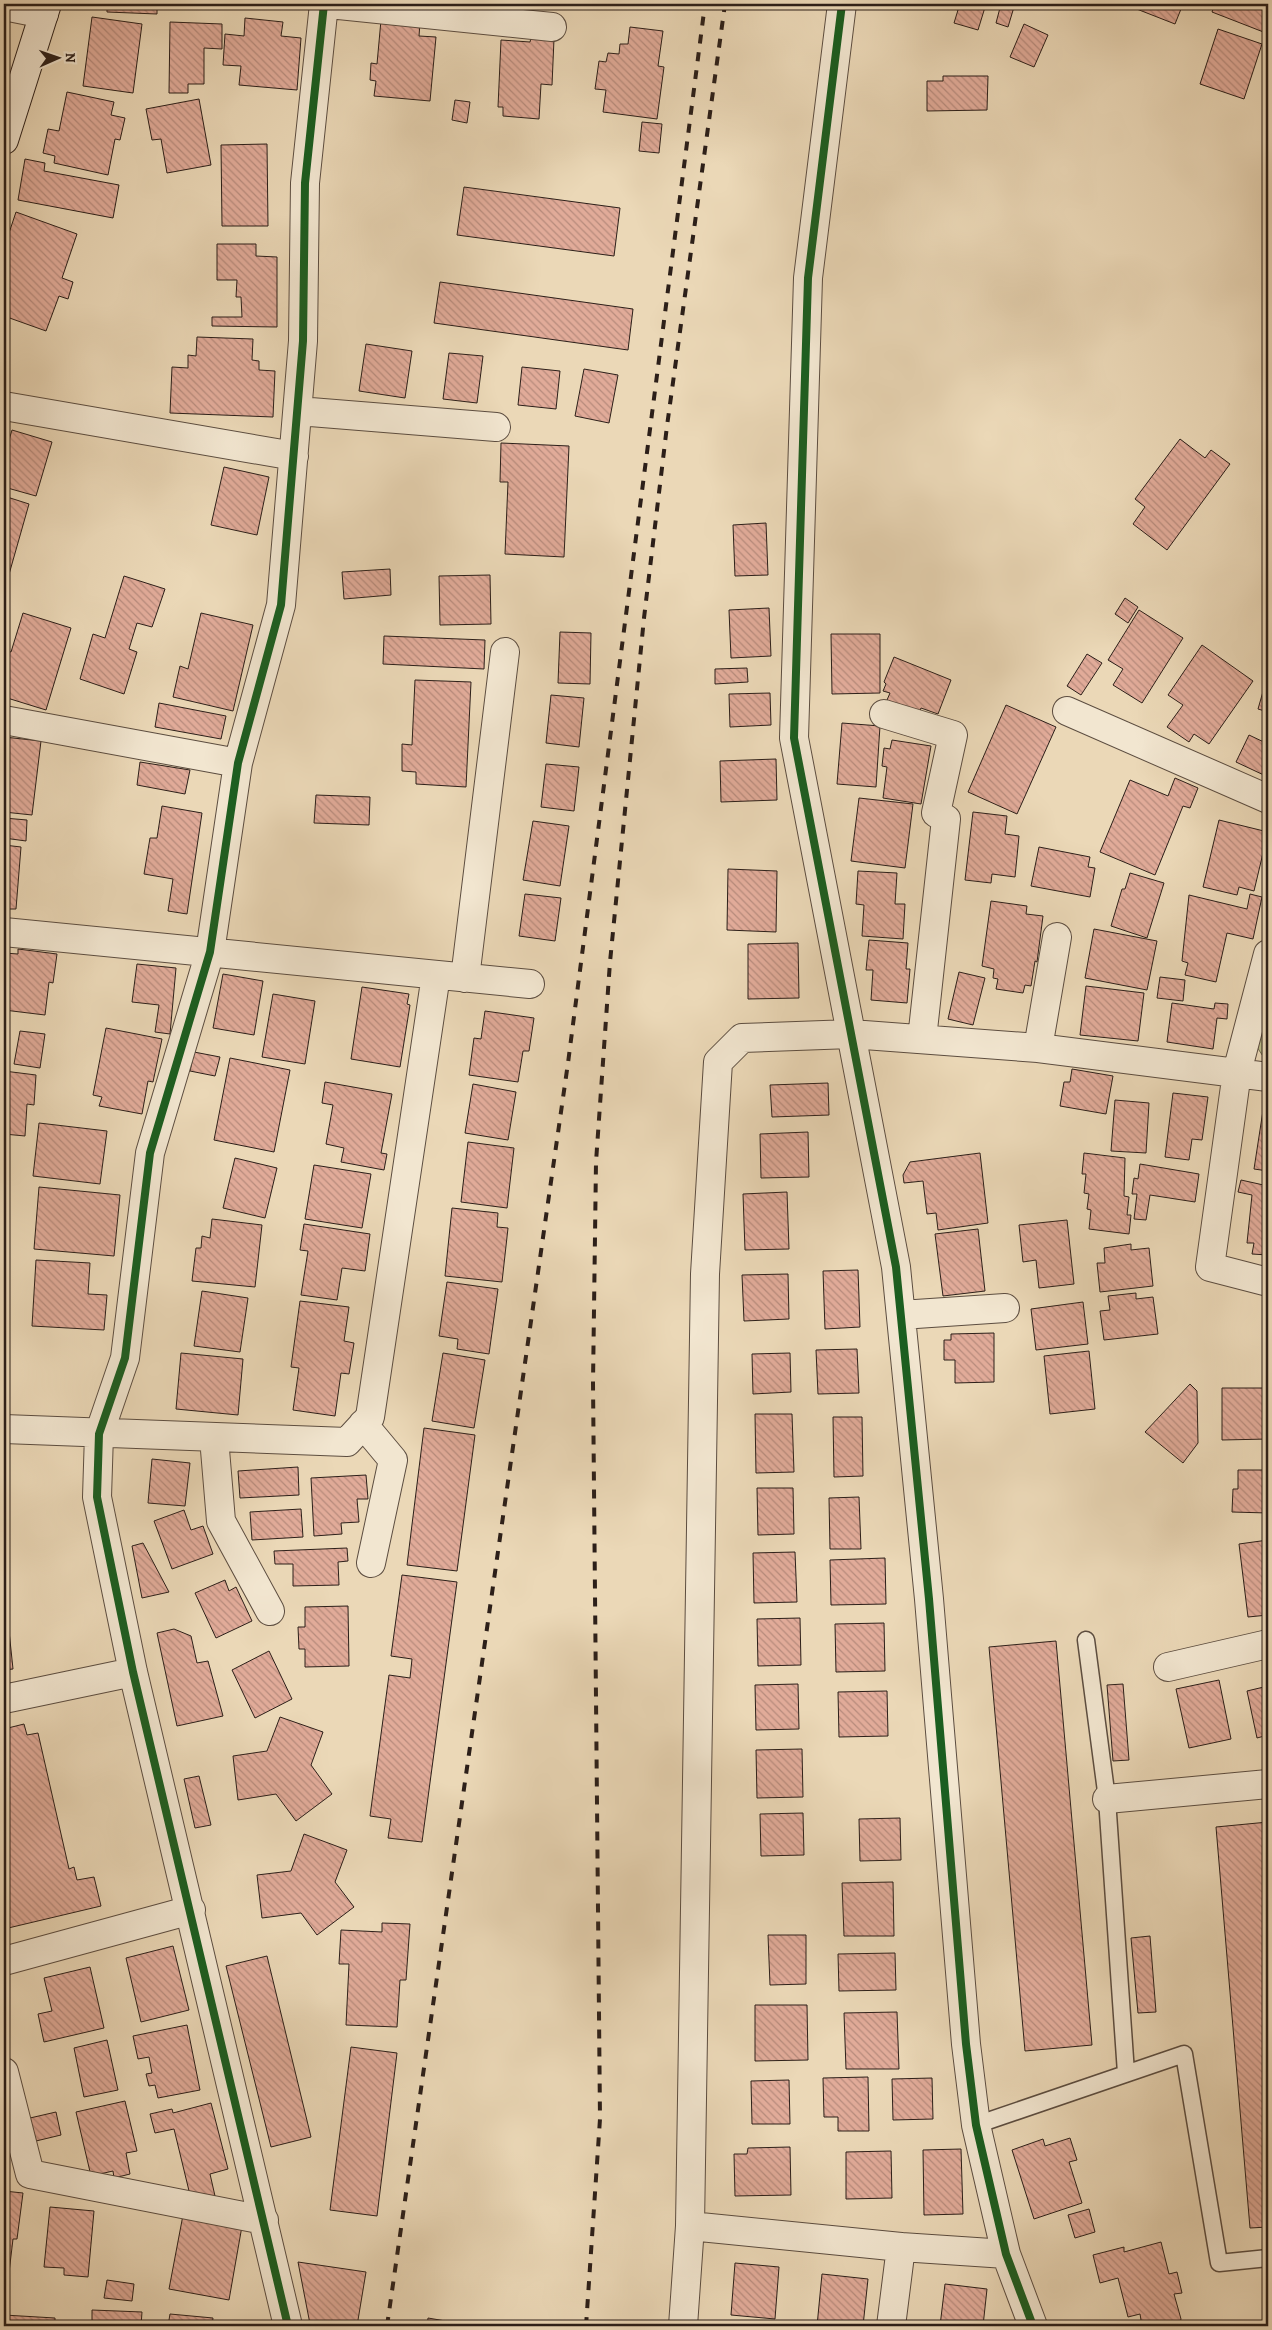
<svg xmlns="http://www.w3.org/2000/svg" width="1272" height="2330" viewBox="0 0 1272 2330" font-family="Alegreya,serif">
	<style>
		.forest { fill: url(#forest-crowns); stroke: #746e52 }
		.building { fill: url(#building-back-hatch); stroke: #2c1f19 }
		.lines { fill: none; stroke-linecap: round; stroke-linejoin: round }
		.service-casing { stroke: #5c4d40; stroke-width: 19 }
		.minor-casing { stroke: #5c4d40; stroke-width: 30 }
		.secondary-casing { stroke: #2c1f19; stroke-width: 30 }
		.service { stroke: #f2e6d0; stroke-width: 16 }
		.minor { stroke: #f2e6d0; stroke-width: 28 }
		.secondary { stroke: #f2e6d0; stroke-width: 28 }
		.rail { stroke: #2c1f19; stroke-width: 4; stroke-dasharray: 9 9; stroke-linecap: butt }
		.cycleway-casing { stroke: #f2e6d0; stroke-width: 11 }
		.cycleway { stroke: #1b5e20; stroke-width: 8 }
	</style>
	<defs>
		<pattern id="forest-crowns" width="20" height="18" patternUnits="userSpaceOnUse" patternTransform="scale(1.25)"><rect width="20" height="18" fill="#bdbd8a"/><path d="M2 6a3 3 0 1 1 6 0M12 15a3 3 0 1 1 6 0" fill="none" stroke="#a3a276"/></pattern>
		<pattern id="building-back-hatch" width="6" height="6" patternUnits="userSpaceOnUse" patternTransform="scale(1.25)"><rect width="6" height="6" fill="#e1ab99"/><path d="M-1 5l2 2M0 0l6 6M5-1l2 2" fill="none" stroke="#b78b7c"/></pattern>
	</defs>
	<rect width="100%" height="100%" fill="#ebd8b7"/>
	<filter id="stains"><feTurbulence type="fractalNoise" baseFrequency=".004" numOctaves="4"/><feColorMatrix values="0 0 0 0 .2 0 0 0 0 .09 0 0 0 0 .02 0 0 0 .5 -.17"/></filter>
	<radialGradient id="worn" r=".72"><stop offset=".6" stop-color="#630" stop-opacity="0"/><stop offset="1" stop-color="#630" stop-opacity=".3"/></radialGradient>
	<path class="forest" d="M1268,1005V1064L1257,1047Z"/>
	<path class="building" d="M107,4H157V14L107,12Z
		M255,4H301V8L255,6Z
		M936,4H986L978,30L954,23L958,10Z
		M1001,4L1014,7L1008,27L996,23Z
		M1130,4H1183L1175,24L1129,6Z
		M1215,4H1268L1266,33L1212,12Z
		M92,17L142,24L133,93L83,86Z
		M245,18L283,22L281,36L301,38L297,90L239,85L241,66L223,65L225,34L244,36Z
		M381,20L420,23L419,36L436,37L430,101L374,96L376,81L370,80L371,63L377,64Z
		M4,21L8,29L4,48Z
		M170,22L222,24V49L204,48V84H188V93H169Z
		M1024,24L1048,35L1034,67L1010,57Z
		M630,27L663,31L658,66L664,67L657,119L603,112L606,90L595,89L599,61L606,62L608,53L619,54L620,44H628Z
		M1218,29L1262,44L1244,99L1200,84Z
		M531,38L554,39L552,85L541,84L539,119L503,116V107H498L501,40L530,42Z
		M943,76H988L987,110L927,111V81H943Z
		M67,92L114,102L111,115L125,118L120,140L115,139L108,175L54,163L55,156L43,153L48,129L59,131Z
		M199,99L211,165L167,173L161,139L152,140L146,109Z
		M455,100L470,102L467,123L452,120Z
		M642,122L662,124L659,153L639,151Z
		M267,144L268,226H222L221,145Z
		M25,159L45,163L44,171L119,185L113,218L18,200Z
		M464,187L620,208L614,256L457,235Z
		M16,212L77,234L62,278L73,282L68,299L59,296L46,331L4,316V248Z
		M217,244H256V256L277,257V327L212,326V317H242L241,297H236L237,280H217Z
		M440,282L633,309L628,350L434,323Z
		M197,337L253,339L252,360L259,361V370L275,371L273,417L170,413L172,367L188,368V355L196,356Z
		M366,344L412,351L405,398L359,391Z
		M449,353L483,356L477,403L443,399Z
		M522,367L560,371L556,409L518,405Z
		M584,369L618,375L609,423L575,416Z
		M12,430L52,442L36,496L4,487V457Z
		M1180,439L1205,458L1211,450L1230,464L1167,550L1133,524L1145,507L1135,499Z
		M501,443L569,446L564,557L505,554L508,482H500Z
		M224,467L269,477L257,535L211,525Z
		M4,496L29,504L4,592Z
		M766,523L768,575L735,576L733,525Z
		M390,569L391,595L344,599L342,572Z
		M490,575L491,624L440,625L439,576Z
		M124,576L165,589L152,627L137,623L129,649L137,652L124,694L80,679L93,634L105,638Z
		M1125,598L1138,607L1128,623L1115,614Z
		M769,608L771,656L731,658L729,610Z
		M1139,610L1183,638L1142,703L1113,685L1123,669L1108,660Z
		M23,613L71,628L46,710L4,697V662L7,651L11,652Z
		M201,613L253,625L233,711L173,697L180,666L188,669Z
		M560,632L591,633L590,684L558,683Z
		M831,634H880V693L832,694Z
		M384,636L485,640L484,669L383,664Z
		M1202,645L1253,681L1209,744L1194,734L1189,742L1167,727L1183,705L1168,695Z
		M1087,654L1102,663L1081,695L1067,686Z
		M894,657L951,680L938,714L921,708L919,713L887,700L890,693L883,691L886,684L884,682Z
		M747,668L748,682L715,684V669Z
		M1268,674V712L1258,709Z
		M415,680L471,682L466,787L416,784V772L402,771V744L412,745Z
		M770,693L771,725L730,727L729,694Z
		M551,695L584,698L579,747L546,743Z
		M159,703L226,716L221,739L155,727Z
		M1006,705L1056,727L1017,814L968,792Z
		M842,723L880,726L876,787L837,784Z
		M1249,735L1268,744V777L1236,762Z
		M4,737L41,741L32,815L4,812Z
		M892,740L931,746L921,804L883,798L887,767L882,766L884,748L890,749Z
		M776,759L777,800L721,802L720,761Z
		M140,762L190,770L185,794L137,785Z
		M546,764L579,767L574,811L541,807Z
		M1175,778L1198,788L1190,808L1183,806L1155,875L1100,852L1130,780L1168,796Z
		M316,795L370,797L369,825L314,823Z
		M859,798L913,804L905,868L851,861Z
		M162,806L202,813L187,914L168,911L173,879L144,874L150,838H157Z
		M973,812L1007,816L1005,834L1019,836L1015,877L992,874L991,883L965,880Z
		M4,818L27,820L26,841L4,838Z
		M1219,820L1268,832L1254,891L1239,887L1237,895L1203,887Z
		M533,821L569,826L560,886L523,880Z
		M4,845L21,847L16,909H4Z
		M1039,847L1090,857L1088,867L1095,868L1090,897L1031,886Z
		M728,869L777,871L776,932L727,930Z
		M858,871L897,873L895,904H905L903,939L862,936L864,905L856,904Z
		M1130,873L1164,883L1147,938L1111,926L1122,889H1125Z
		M525,894L561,898L555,941L519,936Z
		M1250,894L1262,897L1253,939L1227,933L1216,982L1185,975L1188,963L1182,961L1189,895L1247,909Z
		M991,901L1027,906L1026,914L1043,916L1037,962L1035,961L1031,986L1025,985L1023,993L996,989L998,979L993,978L994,969L982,966Z
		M1094,929L1157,941L1147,990L1085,978Z
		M869,940L908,943L906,969H910L907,1003L871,1000L873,970H866Z
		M798,943L799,998L748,999V944Z
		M18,949L57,954L53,983L49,982L45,1015L4,1010V953L18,954Z
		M137,964L176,968L170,1034L155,1032L159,1005L132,1002Z
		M959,972L985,978L973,1025L948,1019Z
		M223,974L263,981L254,1035L213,1028Z
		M1160,977L1185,980L1183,1001L1157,998Z
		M1086,986L1144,993L1138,1041L1080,1035Z
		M362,987L409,994L407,1004L410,1005L400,1067L351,1059Z
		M273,994L315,1001L305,1064L262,1057Z
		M1172,1003L1214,1009L1215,1003L1228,1004L1227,1019L1217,1018L1213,1049L1167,1042Z
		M485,1011L534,1018L529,1051H523L518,1082L469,1075L474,1038L481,1039Z
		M106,1028L162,1039L153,1082L148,1081L142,1114L99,1106L102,1097L93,1095Z
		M20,1031L45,1034L40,1068L14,1064Z
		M194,1052L220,1057L215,1076L190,1071Z
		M230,1058L290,1070L274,1152L214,1140Z
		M1072,1069L1113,1076L1106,1114L1060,1106L1064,1082H1070Z
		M4,1071L36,1075L34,1105L27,1104L25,1136L4,1134Z
		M325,1082L392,1094L381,1153L387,1154L384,1170L341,1162L344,1148L326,1144L333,1105L322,1103Z
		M828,1083L829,1115L772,1117L770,1085Z
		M473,1084L516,1092L508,1140L465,1133Z
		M1173,1093L1208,1097L1202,1140L1192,1139L1189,1160L1165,1157Z
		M1115,1100L1149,1103L1146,1153L1111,1151Z
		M1264,1104H1268V1171L1254,1169Z
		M39,1123L107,1131L100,1184L33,1176Z
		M808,1132L809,1177L761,1178L760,1134Z
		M468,1142L514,1148L507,1208L461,1202Z
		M980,1153L988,1223L938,1230L936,1213L927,1214L923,1181L904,1183L903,1175L910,1162Z
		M1084,1153L1125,1158L1124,1196L1129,1197L1127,1215H1131L1129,1234L1089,1229L1091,1210L1087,1209L1089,1194L1084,1193L1086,1174H1082Z
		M235,1158L277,1168L265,1218L223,1208Z
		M1140,1164L1199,1174L1195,1202L1150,1195L1146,1220L1134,1219L1137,1194H1132L1134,1178L1138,1179Z
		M314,1165L371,1174L362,1228L305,1219Z
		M1241,1180L1268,1186V1255L1252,1254L1254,1243H1247L1252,1195L1238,1192Z
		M39,1187L120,1195L114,1256L34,1249Z
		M787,1192L789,1249L745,1250L743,1194Z
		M452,1208L498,1213L497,1227L508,1228L502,1282L445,1276Z
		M212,1219L262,1225L255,1287L192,1281L196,1248H201L202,1236L210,1238Z
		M1067,1220L1074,1284L1039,1288L1036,1260L1023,1262L1019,1225Z
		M304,1224L370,1234L365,1271L342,1268L337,1300L301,1295L308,1251L300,1250Z
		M978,1229L985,1291L943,1296L935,1234Z
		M1131,1244V1250L1149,1248L1153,1286L1100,1292L1097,1263H1105L1104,1248Z
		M36,1260L90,1263L88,1294L107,1295L104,1330L32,1326Z
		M858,1270L860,1327L825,1329L823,1271Z
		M788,1274L789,1319L744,1321L742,1275Z
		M447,1282L498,1289L489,1354L457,1349L458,1339L439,1336Z
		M202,1291L248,1298L240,1352L194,1346Z
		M1136,1293V1299L1153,1297L1158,1334L1104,1340L1100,1311L1110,1310L1108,1296Z
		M300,1301L349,1307L344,1341L354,1343L349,1374L341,1373L335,1416L293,1410L299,1368L291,1367Z
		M1083,1302L1088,1344L1036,1350L1031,1309Z
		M994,1333V1382L955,1383V1360H944V1340H951V1334Z
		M857,1349L859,1393L818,1394L816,1350Z
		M1089,1351L1095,1409L1050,1414L1044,1356Z
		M181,1353L243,1359L238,1415L176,1409Z
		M443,1353L485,1360L474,1428L432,1421Z
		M790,1353L791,1392L753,1394L752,1354Z
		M1190,1384L1197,1391L1198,1443L1183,1463L1145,1432Z
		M1222,1388H1268V1439L1222,1440Z
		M755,1414H792L794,1472L756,1473Z
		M833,1417H862L863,1476L834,1477Z
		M424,1428L475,1435L457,1571L407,1565Z
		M152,1459L190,1463L185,1506L148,1503Z
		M298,1467L299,1495L240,1498L238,1471Z
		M1238,1470H1268V1513L1232,1512L1233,1489H1238Z
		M366,1475L368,1499H357L359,1522L341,1523L342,1534L314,1536L311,1478Z
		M757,1488H793L794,1534L758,1535Z
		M859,1497L861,1549H830L829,1498Z
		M301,1509L303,1537L252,1540L250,1512Z
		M184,1510L191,1530L203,1526L213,1554L172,1569L154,1521Z
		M1268,1540V1615L1248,1617L1239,1544Z
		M143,1543L169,1592L142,1598L132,1546Z
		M347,1548L348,1561L338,1562L339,1585L293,1586V1564H275L274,1551Z
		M795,1552L797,1602L754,1603L753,1553Z
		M885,1558L886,1604L831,1605L830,1560Z
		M402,1575L457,1582L422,1842L388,1838L391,1819L370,1816L389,1675L410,1678L412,1659L391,1656Z
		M225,1580L229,1591L236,1587L252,1621L216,1638L195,1593Z
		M348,1606L349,1666L305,1667V1649H299L298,1627H305V1607Z
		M800,1618L801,1665L758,1666L757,1619Z
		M884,1623L885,1671L836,1672L835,1624Z
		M174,1629L191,1636L197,1663L208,1661L223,1716L177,1726L157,1633Z
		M4,1631H9L13,1669L4,1670Z
		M1056,1641L1092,2045L1025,2051L989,1647Z
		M269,1651L292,1699L255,1718L232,1670Z
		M1219,1680L1231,1739L1189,1748L1176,1689Z
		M798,1684L799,1729L756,1730L755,1685Z
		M1123,1684L1129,1760L1113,1761L1107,1685Z
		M1268,1686V1735L1257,1738L1247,1691Z
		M887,1691L888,1736L839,1737L838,1692Z
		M280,1717L323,1732L311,1765L332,1794L296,1821L276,1794L238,1800L233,1756L267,1751Z
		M24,1724L27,1735L38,1733L69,1869L74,1867L77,1880L94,1877L101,1906L4,1929V1729Z
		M802,1749L803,1797L757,1798L756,1750Z
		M199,1776L211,1825L195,1828L184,1779Z
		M803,1813L804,1855L761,1856L760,1814Z
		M900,1818L901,1860L860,1861L859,1819Z
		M1268,1822V2227L1250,2228L1216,1827Z
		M304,1834L347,1850L335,1882L354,1907L317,1935L301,1913L262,1918L257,1875L291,1871Z
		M893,1882L894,1936H844L842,1883Z
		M382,1923L410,1924L406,1980H400L397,2027L346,2025L349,1964H339L341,1930L382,1932Z
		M768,1935H806V1984L770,1985Z
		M1150,1936L1156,2012L1138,2013L1131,1938Z
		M173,1946L189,2010L141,2022L126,1958Z
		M895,1953L896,1990L839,1991L838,1954Z
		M267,1956L311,2137L271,2147L226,1966Z
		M90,1967L104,2028L44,2042L38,2014L52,2011L44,1978Z
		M755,2005H807L808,2060L755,2061Z
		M897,2012L899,2069H846L844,2013Z
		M187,2025L200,2090L158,2098L155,2085L149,2086L146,2074L152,2073L149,2057L138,2059L133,2036Z
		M107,2040L118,2090L84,2097L74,2048Z
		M351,2047L397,2053L377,2216L330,2210Z
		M868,2077L869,2131H838V2117H824L823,2078Z
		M932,2078L933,2119L893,2120L892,2079Z
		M789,2080L790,2124H752L751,2081Z
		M125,2101L137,2151L126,2153L130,2174L114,2178L113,2171L91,2176L76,2112Z
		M211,2103L228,2169L210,2174L215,2196L200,2199L199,2193L190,2195L174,2129L155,2133L150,2114L172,2109L173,2113Z
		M56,2112L61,2135L36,2141L30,2118Z
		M1070,2138L1077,2160L1069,2162L1082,2203L1034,2219L1012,2150L1043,2139L1045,2146Z
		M790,2147L791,2195L735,2196L734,2154H747L748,2148Z
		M961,2149L963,2214L924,2215L923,2150Z
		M891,2151L892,2198L846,2199V2152Z
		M4,2191L23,2193L17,2239H13L8,2281L4,2280Z
		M50,2207L94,2211L88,2277L64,2275V2268L44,2267Z
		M1089,2209L1095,2232L1075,2238L1068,2215Z
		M183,2215L242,2226L229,2300L169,2289Z
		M1161,2242L1169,2274L1177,2272L1182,2293L1174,2294L1181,2319L1179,2326H1142L1140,2314L1128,2317L1118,2278L1100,2283L1093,2255L1124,2247V2252Z
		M298,2262L366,2272L357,2326L310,2324Z
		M735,2263L779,2267L775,2319L731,2315Z
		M822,2274L868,2279L863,2326H817Z
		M107,2280L134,2284L132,2301L104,2298Z
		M945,2284L987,2289L983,2326H940Z
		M92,2310L142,2312L141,2326H92Z
		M170,2314L213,2318L212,2326H168Z
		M4,2315L55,2318V2326H4Z
		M428,2318L469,2325V2326H427Z"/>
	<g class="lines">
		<defs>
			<path id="service" d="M1086,1640L1107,1799L1126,2073
				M976,2125L1184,2054L1219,2263L1268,2258"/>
			<path id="minor" d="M329,4L552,27
				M842,4L808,278L794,738L896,1267L929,1599L966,2044L976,2125L1006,2254L1033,2326
				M4,6L44,14
				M4,406L294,456
				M298,411L496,427
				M1067,711L1268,799
				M884,714L953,735L936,813L946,819L922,1039
				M4,720L238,763
				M4,932L530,984
				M1268,954L1237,1072L1210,1267L1268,1282
				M465,978L505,652
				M1038,1048L1057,937
				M901,1315L1005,1308
				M363,1424L393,1460L371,1563
				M4,1429L347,1442L370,1417L436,975
				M214,1438L221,1521L270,1611
				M1168,1667L1268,1644
				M4,1699L133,1672
				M1107,1799L1268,1784
				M4,1961L191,1910
				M4,2072L30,2174L264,2220
				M690,2226L901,2247L1006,2254
				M288,2326L133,1672L97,1497L99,1434L125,1358L150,1153L210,952L238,763L281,605L303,341L305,183L324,4
				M683,2326L690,2226L705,1274L718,1062L742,1038L851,1034L1038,1048L1268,1077
				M891,2326L901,2247"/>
			<path id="secondary" d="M4,140L47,4"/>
		</defs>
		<use href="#service" class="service-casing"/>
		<use href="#minor" class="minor-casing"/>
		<use href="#secondary" class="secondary-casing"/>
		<use href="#service" class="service"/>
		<use href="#minor" class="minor"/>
		<use href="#secondary" class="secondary"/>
		<path class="rail" d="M387,2326L568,1063L705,4
			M586,2326L600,2119L593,1383L596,1162L610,962L644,618L667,426L725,4"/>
		<defs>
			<path id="cycleway" d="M842,4L808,278L794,738L896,1267L929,1599L966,2044L976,2125L1006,2254L1033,2326
				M288,2326L133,1672L97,1497L99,1434L125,1358L150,1153L210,952L238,763L281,605L303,341L305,183L324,4"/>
		</defs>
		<use href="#cycleway" class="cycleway-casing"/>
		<use href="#cycleway" class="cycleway"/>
	</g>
	<rect width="1272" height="2330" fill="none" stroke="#ebd8b7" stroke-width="20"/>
	<rect x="5" y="5" width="1262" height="2320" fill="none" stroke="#2c1f19" stroke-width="2.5"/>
	<rect x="10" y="10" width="1252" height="2310" fill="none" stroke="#2c1f19"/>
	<g transform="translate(58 58) rotate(88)" stroke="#f2e6d0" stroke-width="4" paint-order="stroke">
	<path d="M0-4L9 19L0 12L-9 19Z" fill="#2c1f19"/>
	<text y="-8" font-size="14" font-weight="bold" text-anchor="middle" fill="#2c1f19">N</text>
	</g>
	<rect width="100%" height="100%" filter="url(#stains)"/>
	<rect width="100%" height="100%" fill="url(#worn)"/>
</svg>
